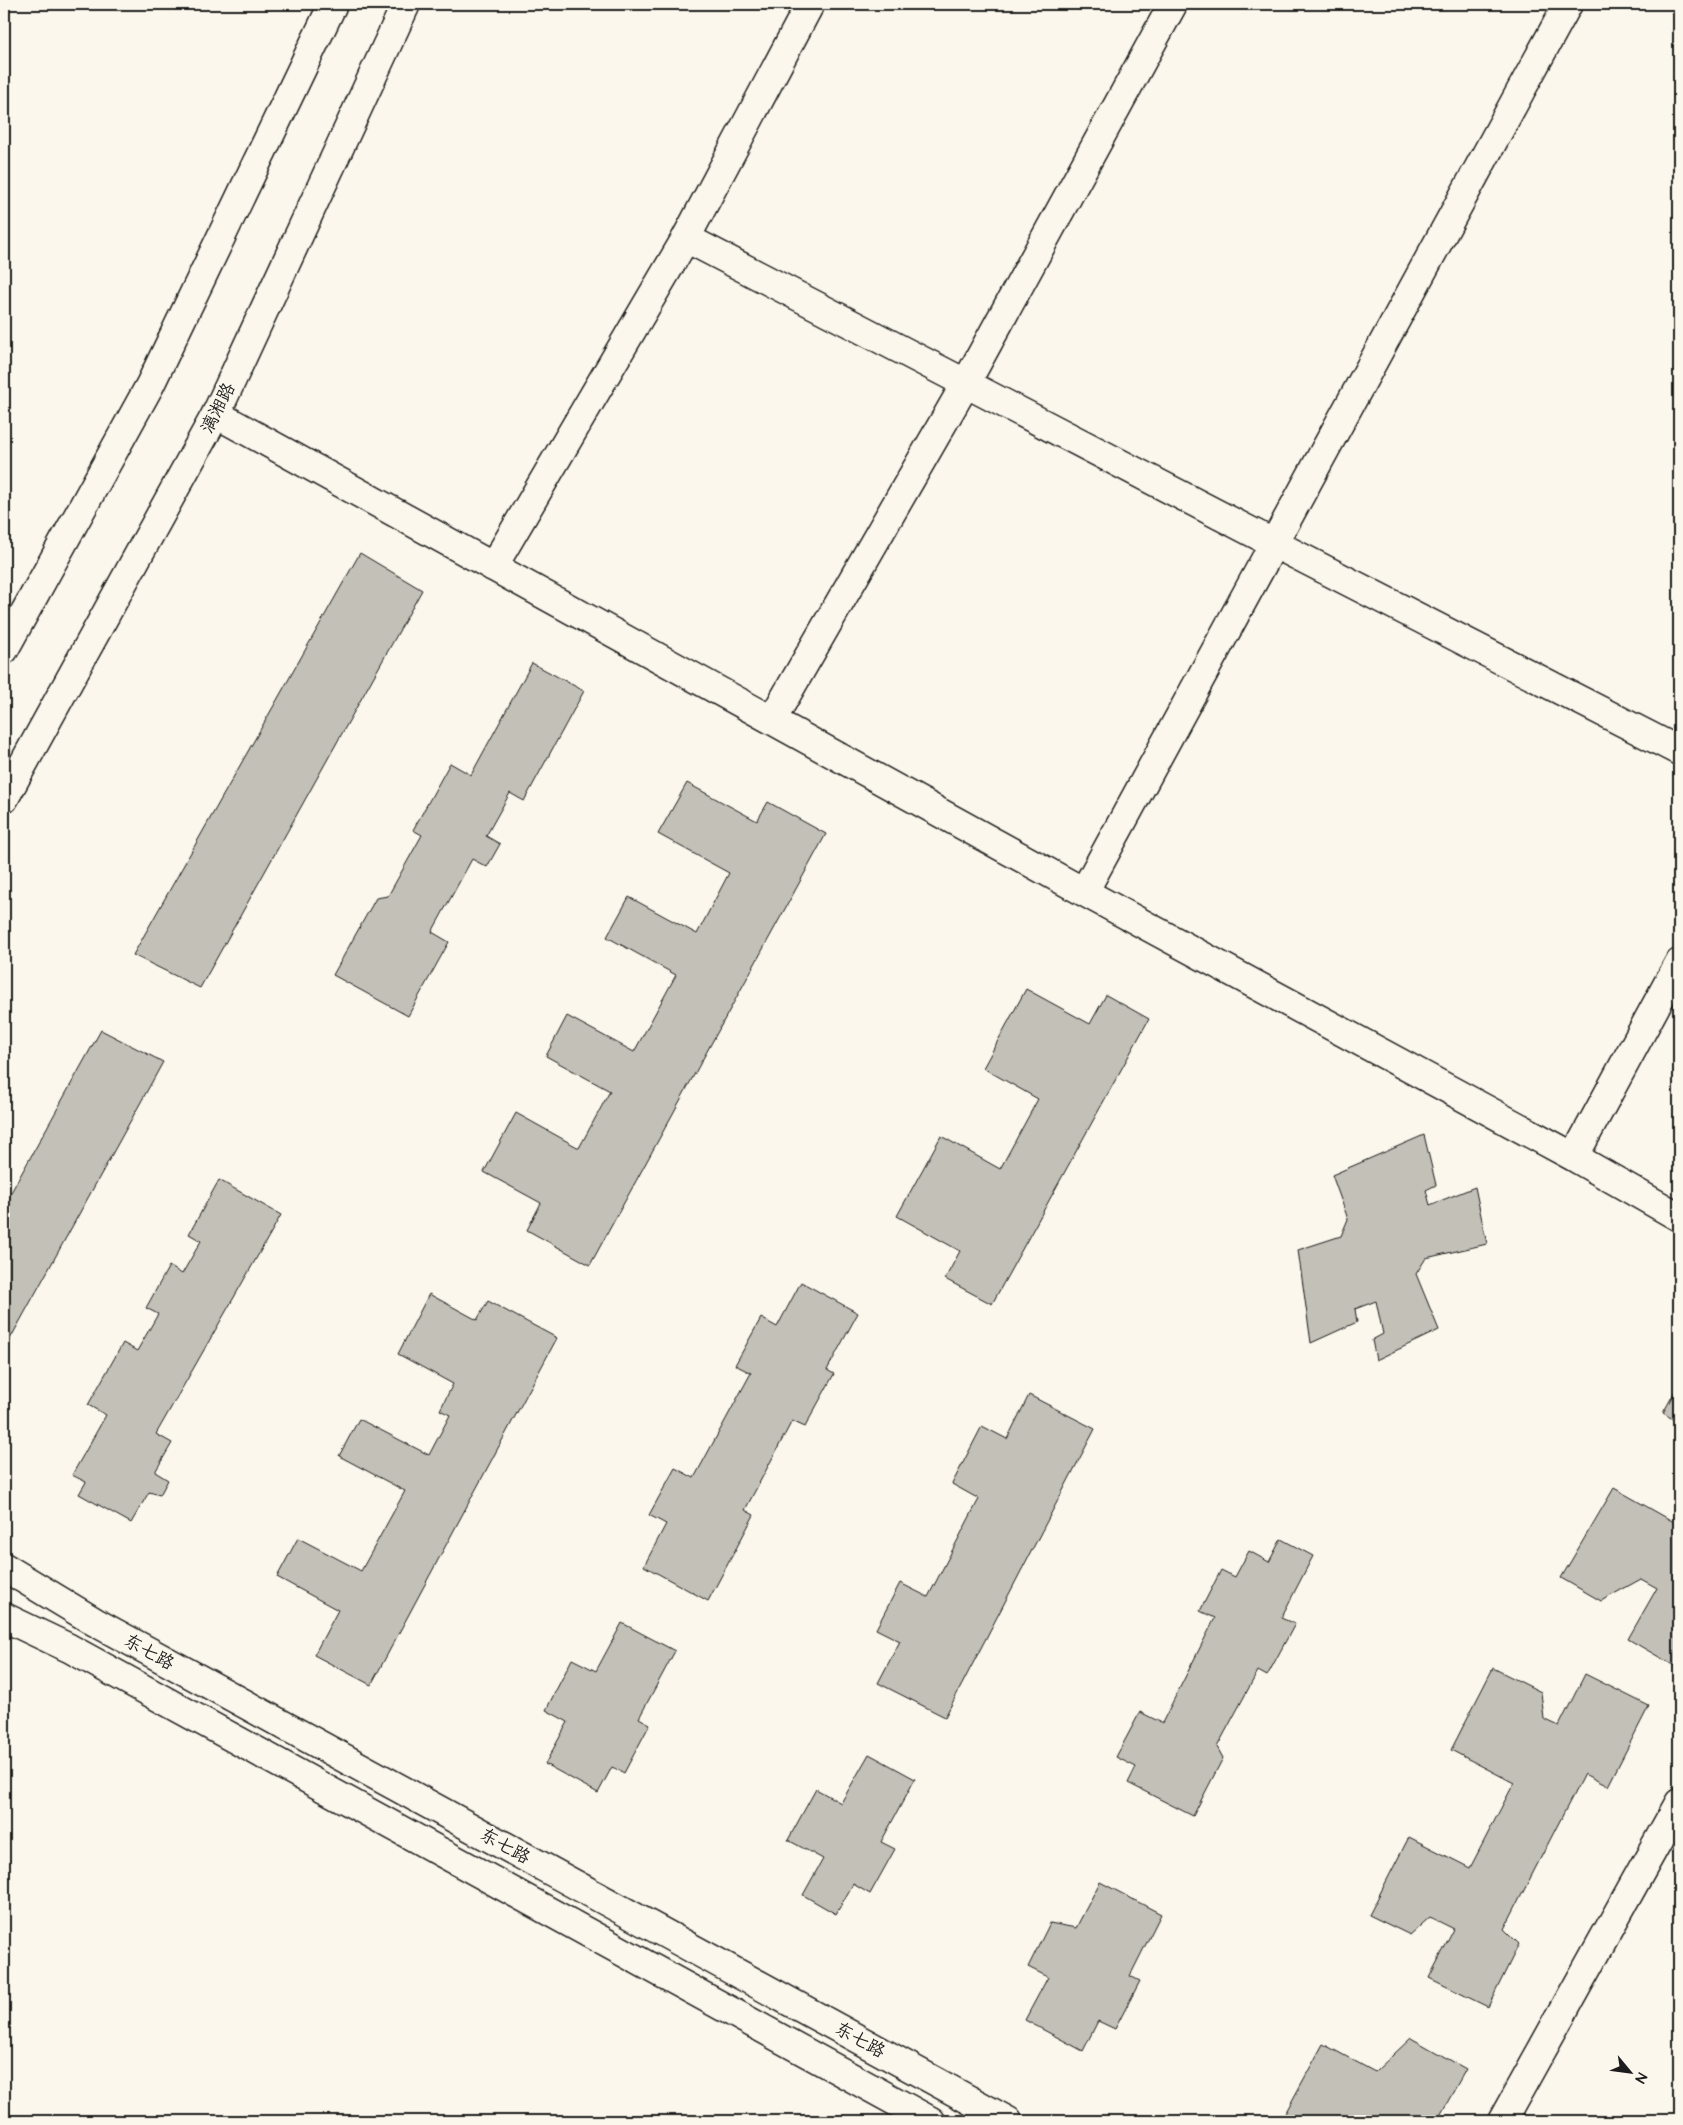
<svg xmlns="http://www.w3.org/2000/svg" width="1683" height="2125" viewBox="0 0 1683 2125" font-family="'Architects Daughter','LXGW WenKai TC',sans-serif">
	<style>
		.building { fill: #c3c0b8; stroke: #1c1c1c }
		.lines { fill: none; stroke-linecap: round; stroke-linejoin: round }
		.minor-casing { stroke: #1c1c1c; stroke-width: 31 }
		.major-casing { stroke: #1c1c1c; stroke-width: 31 }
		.minor { stroke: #fbf7ec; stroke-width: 28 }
		.major { stroke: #fbf7ec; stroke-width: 28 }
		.labels { text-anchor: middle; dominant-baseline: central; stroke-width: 5; stroke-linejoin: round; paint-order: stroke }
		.street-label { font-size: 18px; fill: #1c1c1c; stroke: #fbf7ec }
	</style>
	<rect width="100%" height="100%" fill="#fbf7ec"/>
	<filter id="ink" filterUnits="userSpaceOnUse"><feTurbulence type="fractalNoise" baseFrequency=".02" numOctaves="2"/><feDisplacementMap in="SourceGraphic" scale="10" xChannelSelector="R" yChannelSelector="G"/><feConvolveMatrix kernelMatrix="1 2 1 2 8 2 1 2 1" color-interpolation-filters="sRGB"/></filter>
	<g filter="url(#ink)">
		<path class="building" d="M360,553L422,590L200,988L133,955Z
			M532,663L584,691L524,801L510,793L486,836L500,844L487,867L472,859L432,932L449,942L408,1016L333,975L376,898L388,896L422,835L413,830L450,763L471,775Z
			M687,783L757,821L768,802L826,834L590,1265L527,1230L541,1203L484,1172L516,1113L579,1148L610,1091L546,1056L567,1016L634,1052L676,975L607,937L629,897L697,934L729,873L658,834Z
			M1026,989L1090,1024L1106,995L1149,1019L992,1304L945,1279L960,1251L897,1216L941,1136L1000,1169L1038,1099L983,1068Z
			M101,1030L163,1062L4,1350V1205Z
			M1424,1135L1436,1185L1426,1190L1430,1205L1475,1187L1487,1244L1426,1258L1416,1274L1439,1330L1376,1360L1372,1340L1383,1334L1376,1301L1355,1309L1357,1322L1311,1343L1298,1250L1341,1236L1348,1219L1332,1175Z
			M219,1180L281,1215L156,1434L172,1443L155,1472L168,1480L160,1495L149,1492L131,1523L79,1494L86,1482L72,1475L106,1415L88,1405L123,1343L137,1351L158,1314L146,1308L169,1266L182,1274L201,1241L189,1234Z
			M801,1282L858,1313L827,1370L834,1374L805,1427L792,1421L745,1510L754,1515L708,1601L644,1566L666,1524L649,1515L675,1468L694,1478L751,1373L735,1365L761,1318L777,1327Z
			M429,1294L477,1320L488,1301L557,1338L371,1685L314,1655L338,1610L277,1577L298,1538L361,1571L405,1491L339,1456L359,1419L429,1455L450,1415L440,1410L453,1384L398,1354Z
			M1679,1384V1423L1663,1413Z
			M1029,1395L1095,1429L945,1717L878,1683L900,1641L876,1629L900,1583L928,1597L979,1499L952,1484L982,1426L1007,1439Z
			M1614,1488L1674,1522L1679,1514L1678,1668L1628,1639L1657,1588L1641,1579L1601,1601L1561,1578Z
			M1281,1539L1313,1556L1281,1618L1295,1624L1267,1676L1258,1671L1217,1747L1223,1758L1193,1816L1128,1783L1136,1767L1116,1757L1140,1712L1162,1723L1215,1618L1200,1611L1221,1570L1235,1577L1249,1551L1269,1562Z
			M622,1623L675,1651L639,1718L650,1724L624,1773L612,1767L598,1793L545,1764L568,1722L546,1710L572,1659L596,1671Z
			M1493,1668L1541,1692L1544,1719L1559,1726L1585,1674L1649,1706L1608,1786L1584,1774L1504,1929L1519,1944L1488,2007L1429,1978L1454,1929L1430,1917L1410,1935L1369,1915L1409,1837L1470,1868L1514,1783L1451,1750Z
			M869,1754L915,1779L881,1842L895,1849L870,1894L853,1884L836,1914L803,1895L823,1859L788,1840L816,1789L841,1803Z
			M1100,1882L1161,1914L1130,1976L1140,1981L1115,2029L1098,2021L1083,2051L1025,2020L1048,1977L1028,1967L1050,1923L1076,1928Z
			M1411,2038L1466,2069L1437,2121H1281L1323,2044L1375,2072Z"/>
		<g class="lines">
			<defs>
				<path id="minor" d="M686,238L1273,543L1679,751
					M216,414L1084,892L1574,1157L1679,1217
					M493,567L686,238L810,4
					M772,720L966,383L1173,4
					M1084,892L1568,4
					M1574,1157L1679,963
					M1502,2121L1679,1803"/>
				<path id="major" d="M4,650L150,385L333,4
					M4,799L216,414L406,4
					M4,1567L95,1622L1008,2121
					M4,1617L69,1648L931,2121"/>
			</defs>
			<use href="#minor" class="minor-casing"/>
			<use href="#major" class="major-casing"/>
			<use href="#minor" class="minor"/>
			<use href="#major" class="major"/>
		</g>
	</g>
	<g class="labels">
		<g class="street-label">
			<text transform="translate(218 408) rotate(-63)">漓湘路</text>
			<text transform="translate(149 1652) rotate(29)">东七路</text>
			<text transform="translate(505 1846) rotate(29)">东七路</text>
			<text transform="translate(860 2040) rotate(29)">东七路</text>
		</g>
	</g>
	<rect width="1683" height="2125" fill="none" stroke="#fbf7ec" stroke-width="20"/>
	<rect x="10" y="10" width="1663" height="2105" fill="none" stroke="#1c1c1c" stroke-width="2" filter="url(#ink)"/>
	<g transform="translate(1630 2072) rotate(119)" stroke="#fbf7ec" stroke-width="4" paint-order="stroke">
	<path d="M0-4L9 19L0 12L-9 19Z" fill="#1c1c1c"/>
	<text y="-8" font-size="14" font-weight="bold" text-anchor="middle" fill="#1c1c1c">N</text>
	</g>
</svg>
